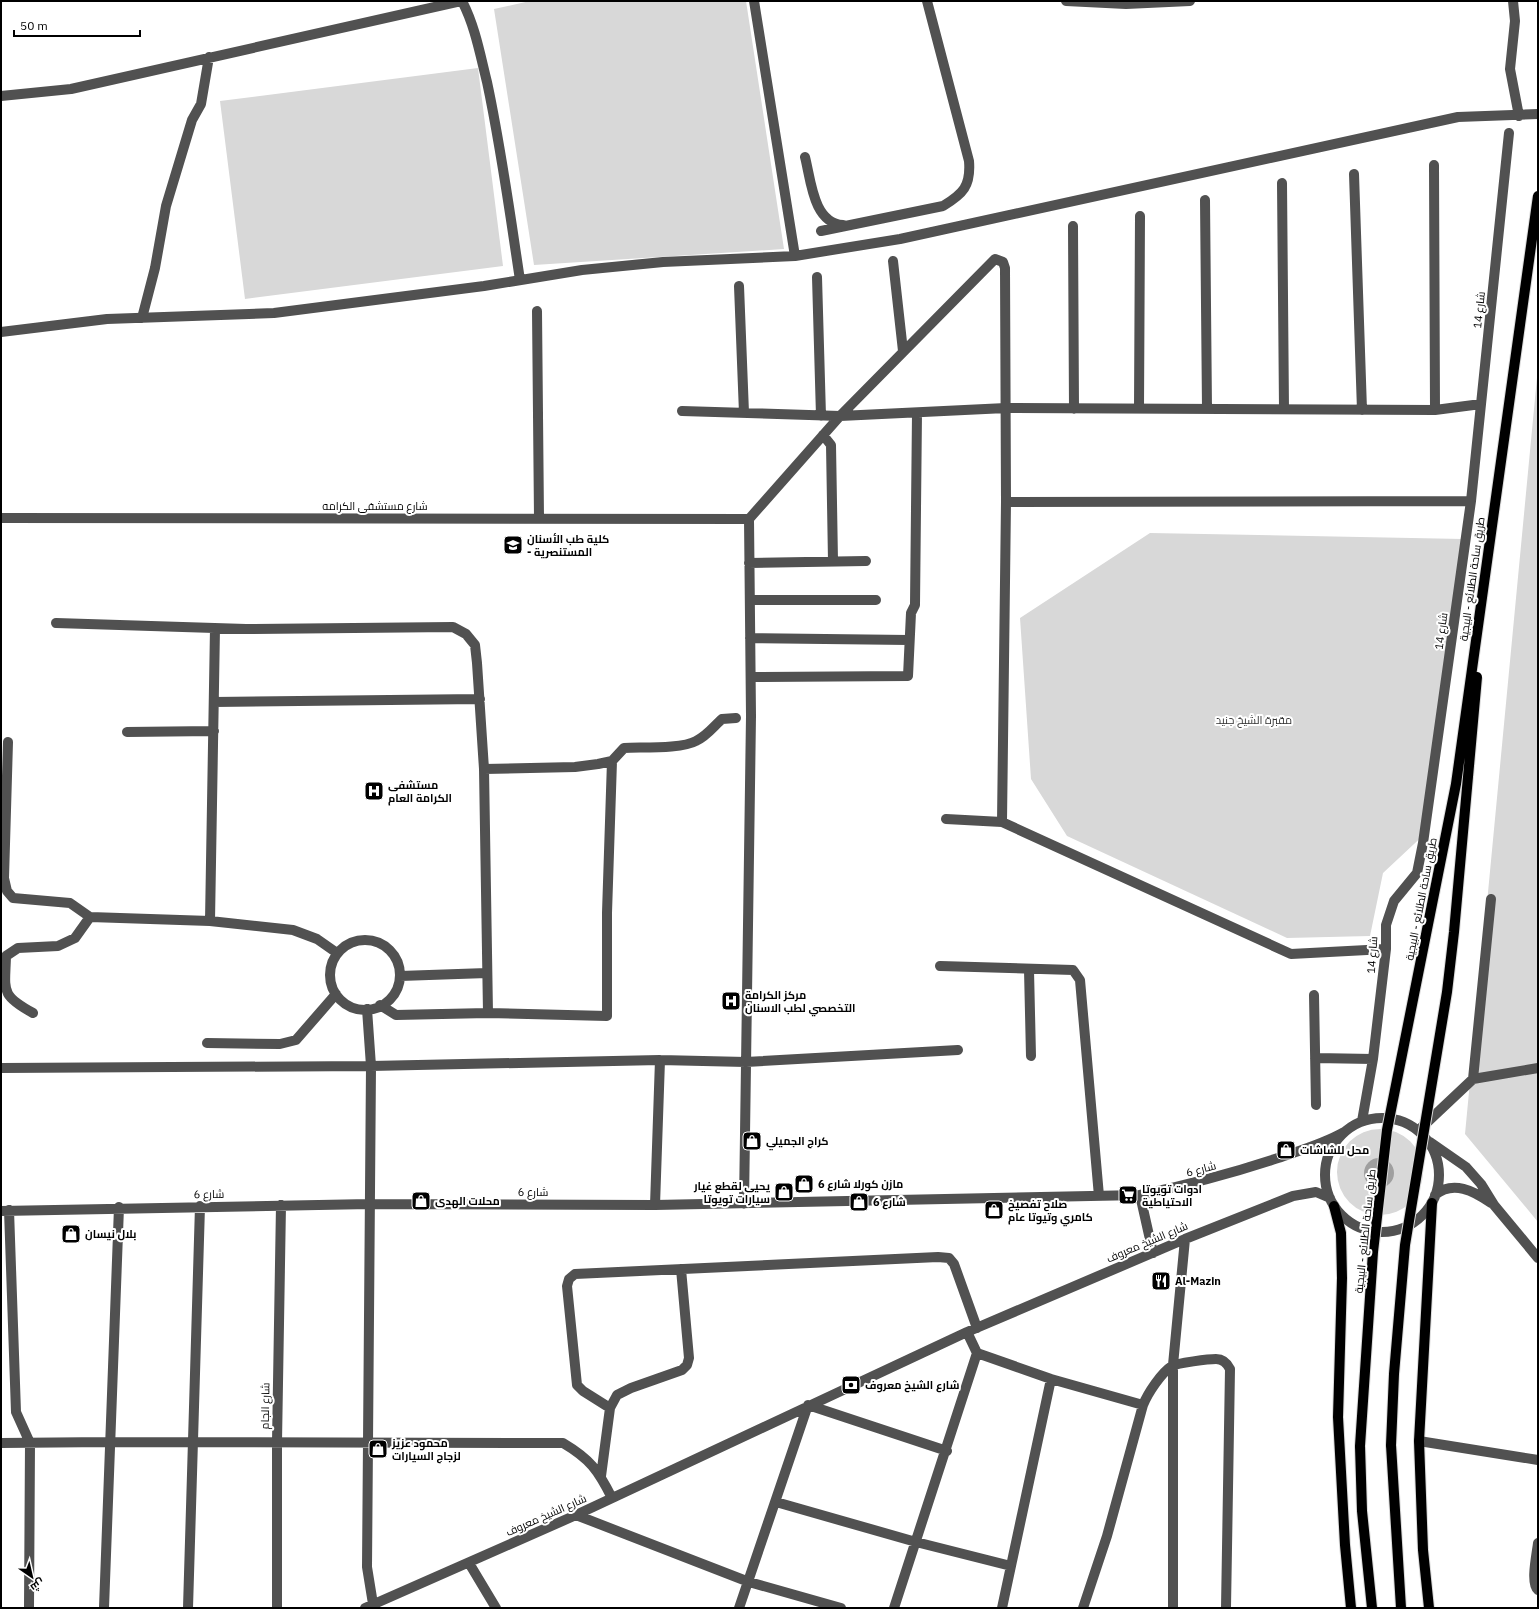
<svg xmlns="http://www.w3.org/2000/svg" width="1539" height="1609" viewBox="0 0 1539 1609" font-family="'IBM Plex Sans',Cairo,sans-serif">
	<style>
		.green { fill: #d8d8d8 }
		.water { fill: #9f9f9f }
		.lines { fill: none; stroke-linecap: round; stroke-linejoin: round }
		.major-casing { stroke: #dbdbdb; stroke-width: 12 }
		.minor { stroke: #515151; stroke-width: 10 }
		.major { stroke: #000; stroke-width: 10 }
		.major-bridge-casing { stroke: #dbdbdb; stroke-width: 12; stroke-linecap: butt }
		.major-bridge { stroke: #000; stroke-width: 10 }
		.labels { text-anchor: middle; dominant-baseline: central; stroke-width: 4; stroke-linejoin: round; paint-order: stroke }
		.street-label { font-size: 11px; fill: #000; stroke: #fff }
		.poi-label { font-size: 11px; font-weight: bold; fill: #000; stroke: #fff; text-anchor: start }
		.park-label { font-size: 11px; fill: #2f2f2f; stroke: #fff }
	</style>
	<rect width="100%" height="100%" fill="#fff"/>
	<path class="green" d="M530,1H746L784,249L534,265L494,9Z
		M478,68L503,266L245,299L220,101Z
		M1538,367V1222L1465,1134Z
		M1150,533L1463,539L1429,830L1383,873L1370,936L1287,938L1067,836L1031,779L1020,618Z
		M1337 1172a43 43 0 1 1 86 0a43 43 0 1 1-86 0Z"/>
	<path class="water" d="M1364 1173a15 15 0 1 1 30 0a15 15 0 1 1-30 0Z"/>
	<g class="lines">
		<defs>
			<path id="major" d="M1334,1206L1341,1233L1342,1278L1338,1417L1345,1545L1351,1608
				M1391,1445L1401,1608
				M1360,1446L1362,1511L1372,1608
				M1429,1608L1423,1550L1419,1441L1432,1203"/>
		</defs>
		<use href="#major" class="major-casing"/>
		<path class="minor" d="M462,1C475,26 480,54 487,82C501,147 510,214 520,280
			M754,1L795,256
			M1066,1L1126,4L1190,1
			M1513,1L1515,21L1510,69L1519,116
			M1,96L71,89L461,1
			M805,157C811,180 813,223 843,225
			M1434,165L1435,410
			M1354,174L1362,410
			M1282,183L1284,409
			M1205,200L1207,409
			M1073,226L1074,409
			M821,231L943,206C963,194 971,186 969,161L927,1
			M893,261L903,351
			M817,277L821,416
			M739,286L744,413
			M537,311L539,518
			M142,318L155,268L166,206L192,120L201,104L209,57
			M1,332L107,319L274,313L484,286L582,270L663,262L795,256L900,239L1458,117L1538,114
			M1139,409L1140,216
			M682,411L840,416L1006,408L1435,410L1481,404
			M823,435L831,445L833,561
			M1006,502L1471,501
			M1,518L749,519
			M749,563L866,561
			M750,600H876
			M56,623L246,629L453,627L466,634L475,645L477,663L484,769
			M750,638L909,640
			M751,677L908,676L911,613L915,605L917,413
			M214,702L480,699
			M127,732L214,731
			M8,742L4,878L7,891L13,898L70,903L90,917L210,921L293,930L317,939L337,953
			M946,819L1002,822L1291,954L1386,949
			M210,921L215,628
			M330 975a35 35 0 1 1 70 0a35 35 0 1 1-70 0Z
			M940,966L1073,970L1080,980L1099,1196
			M1029,970L1031,1056
			M400,976L487,973
			M1314,995L1316,1105
			M380,1005L396,1015L488,1013L607,1016V913L612,761
			M367,1009L371,1066L367,1567L373,1604
			M33,1013C0,995 5,991 6,956L18,948L58,946L75,938L90,917
			M488,1013L484,769L575,767L598,764L612,761L624,748C642,747 682,749 696,741C707,736 714,726 722,719L736,718
			M207,1043L280,1044L296,1040L336,994
			M1315,1058L1373,1059
			M1,1068L371,1066L660,1060L746,1062L958,1050
			M1473,1079L1491,899
			M1325 1175a57 57 0 1 1 114 0a57 57 0 1 1-114 0Z
			M1362,1121L1373,1059L1386,949V925L1394,901L1417,873L1423,843L1471,501L1509,133
			M1421,1128L1473,1079L1538,1068
			M1430,1142L1466,1167L1481,1184L1494,1205L1538,1258
			M1140,1195L1153,1253
			M1435,1195C1453,1180 1474,1191 1491,1203
			M744,1204L751,716L749,519L840,416L995,259L1003,262L1005,268L1006,502L1002,822
			M655,1205L660,1060
			M9,1210L16,1412L30,1443L29,1608
			M1,1211L370,1204L655,1205L1140,1195C1187,1185 1233,1173 1278,1158C1301,1150 1323,1144 1344,1132
			M977,1353L1051,1379L1143,1405
			M610,1408L617,1395L631,1388L682,1370L687,1365L689,1358L681,1269
			M1419,1441L1538,1460
			M1,1443L109,1442L563,1443C590,1459 598,1470 612,1498
			M601,1476L610,1408L583,1391L577,1385L567,1286L569,1279L575,1274L938,1257L949,1258L954,1264L977,1328
			M776,1502L916,1542L1011,1566
			M576,1515L749,1582L841,1608
			M1538,1543C1537,1553 1530,1584 1538,1590
			M469,1563L496,1608
			M104,1608L119,1207
			M188,1608L200,1206
			M277,1608V1442L281,1205
			M365,1608L576,1515L967,1332L1185,1239L1293,1196L1316,1192L1330,1198
			M739,1608L808,1405L947,1451
			M894,1608L977,1353L967,1332
			M1002,1608L1051,1379
			M1083,1608L1107,1536L1143,1405C1148,1393 1161,1373 1172,1366C1177,1363 1209,1359 1216,1359C1223,1359 1227,1363 1230,1369L1226,1608
			M1173,1608V1365L1185,1239"/>
		<use href="#major" class="major"/>
		<defs>
			<path id="major-bridge" d="M1391,1445L1394,1374L1405,1245L1447,992L1454,932L1477,677
				M1360,1446L1373,1252L1387,1130L1456,784L1538,196"/>
		</defs>
		<use href="#major-bridge" class="major-bridge-casing"/>
		<use href="#major-bridge" class="major-bridge"/>
	</g>
	<defs>
		<symbol id="university-square" viewBox="-11 -11 22 22"><rect x="-9" y="-9" width="18" height="18" rx="4" fill="#000" stroke="#fff"/><path d="M0-5L7-2L0 1L-7-2ZM-4 1L0 2.5L4 1V4Q0 6-4 4Z" fill="#fff"/></symbol>
		<symbol id="hospital-square" viewBox="-11 -11 22 22"><rect x="-9" y="-9" width="18" height="18" rx="4" fill="#000" stroke="#fff"/><path d="M-5-5h3v3.5h4V-5h3V5h-3V1.5h-4V5h-3Z" fill="#fff"/></symbol>
		<symbol id="shop-square" viewBox="-11 -11 22 22"><rect x="-9" y="-9" width="18" height="18" rx="4" fill="#000" stroke="#fff"/><path d="M-5-2.5h2.3a2.7 3.5 0 0 1 5.4 0H5L5.5 6h-11ZM-1.5-2.5h3a1.5 2.3 0 0 0-3 0Z" fill="#fff"/></symbol>
		<symbol id="supermarket-square" viewBox="-11 -11 22 22"><rect x="-9" y="-9" width="18" height="18" rx="4" fill="#000" stroke="#fff"/><path d="M-6-5.5h2.5l.6 2H6L4.5 2H-2.5L-4.4-4H-6ZM-1.5 3.2a1.3 1.3 0 1 0 .1 0ZM3 3.2a1.3 1.3 0 1 0 .1 0Z" fill="#fff"/></symbol>
		<symbol id="restaurant-square" viewBox="-11 -11 22 22"><rect x="-9" y="-9" width="18" height="18" rx="4" fill="#000" stroke="#fff"/><path d="M-5-6h1v4h1v-4h1v4h1v-4h1v5L-1.5 .5V6h-2V.5L-5-1ZM5-6V6H3V1.5H1.5Q1.5-4 5-6Z" fill="#fff"/></symbol>
		<symbol id="bank-square" viewBox="-11 -11 22 22"><rect x="-9" y="-9" width="18" height="18" rx="4" fill="#000" stroke="#fff"/><path d="M-6-4H6V4H-6ZM0-2.3a2.3 2.3 0 1 0 0 4.6a2.3 2.3 0 1 0 0-4.6Z" fill="#fff"/></symbol>
	</defs>
	<g fill-rule="evenodd">
		<use href="#university-square" x="502" y="534" width="22" height="22"/>
		<use href="#hospital-square" x="363" y="780" width="22" height="22"/>
		<use href="#hospital-square" x="720" y="990" width="22" height="22"/>
		<use href="#shop-square" x="741" y="1130" width="22" height="22"/>
		<use href="#shop-square" x="1275" y="1139" width="22" height="22"/>
		<use href="#shop-square" x="793" y="1173" width="22" height="22"/>
		<use href="#shop-square" x="773" y="1181" width="22" height="22"/>
		<use href="#supermarket-square" x="1117" y="1184" width="22" height="22"/>
		<use href="#shop-square" x="410" y="1190" width="22" height="22"/>
		<use href="#shop-square" x="848" y="1191" width="22" height="22"/>
		<use href="#shop-square" x="983" y="1199" width="22" height="22"/>
		<use href="#shop-square" x="60" y="1223" width="22" height="22"/>
		<use href="#restaurant-square" x="1150" y="1270" width="22" height="22"/>
		<use href="#bank-square" x="840" y="1374" width="22" height="22"/>
		<use href="#shop-square" x="367" y="1438" width="22" height="22"/>
	</g>
	<g class="labels">
		<g class="street-label">
			<text transform="translate(1479 310) rotate(-84)">شارع 14</text>
			<text x="375" y="506">شارع مستشفى الكرامه</text>
			<text transform="translate(1472 579) rotate(-82)">طريق ساحة الطلائع - البيجية</text>
			<text transform="translate(1441 631) rotate(-82)">شارع 14</text>
			<text transform="translate(1421 899) rotate(-79)">طريق ساحة الطلائع - البيجية</text>
			<text transform="translate(1372 955) rotate(-86)">شارع 14</text>
			<text transform="translate(1201 1169) rotate(-15)">شارع 6</text>
			<text x="533" y="1192">شارع 6</text>
			<text transform="translate(209 1194) rotate(-1)">شارع 6</text>
			<text transform="translate(1365 1231) rotate(-84)">طريق ساحة الطلائع - البيجية</text>
			<text transform="translate(1147 1242) rotate(-23)">شارع الشيخ معروف</text>
			<text transform="translate(265 1406) rotate(-89)">شارع الجام</text>
			<text transform="translate(546 1515) rotate(-24)">شارع الشيخ معروف</text>
		</g>
		<g class="poi-label">
			<text x="527" y="539">كلية طب الأسنان<tspan x="527" dy="13">- المستنصرية</tspan></text>
			<text x="388" y="785">مستشفى<tspan x="388" dy="13">الكرامة العام</tspan></text>
			<text x="745" y="995">مركز الكرامة<tspan x="745" dy="13">التخصصي لطب الاسنان</tspan></text>
			<text x="766" y="1141">كراج الجميلي</text>
			<text x="1300" y="1150">محل للشاشات</text>
			<text x="818" y="1184">مازن كورلا شارع 6</text>
			<text x="770" y="1186" text-anchor="end">يحيى لقطع غيار<tspan x="770" dy="13">سيارات تويوتا</tspan></text>
			<text x="1142" y="1189">ادوات تويوتا<tspan x="1142" dy="13">الاحتياطية</tspan></text>
			<text x="435" y="1201">محلات الهدى</text>
			<text x="873" y="1202">شارع 6</text>
			<text x="1008" y="1204">صلاح تفصيخ<tspan x="1008" dy="13">كامري وتيوتا عام</tspan></text>
			<text x="85" y="1234">بلال نيسان</text>
			<text x="1175" y="1281">Al-Mazin</text>
			<text x="865" y="1385">شارع الشيخ معروف</text>
			<text x="392" y="1443">محمود عزيز<tspan x="392" dy="13">لزجاج السيارات</tspan></text>
		</g>
		<g class="park-label">
			<text x="1254" y="720">مقبرة الشيخ جنيد</text>
		</g>
	</g>
	<rect width="1539" height="1609" fill="none" stroke="#000000" stroke-width="4"/>
	<g transform="translate(32 1577) rotate(146)" stroke="#ffffff" stroke-width="3" paint-order="stroke">
	<path d="M0-3L7 15L0 10L-7 15Z" fill="#000000"/>
	<text y="-6" font-size="11" font-weight="bold" text-anchor="middle" fill="#000000">ش</text>
	</g>
	<path d="M14 30v6h126v-6" fill="none" stroke="#000000" stroke-width="2"/>
	<text x="20" y="30" font-size="12" fill="#000000" stroke="#ffffff" stroke-width="3" paint-order="stroke">50 m</text>
</svg>
